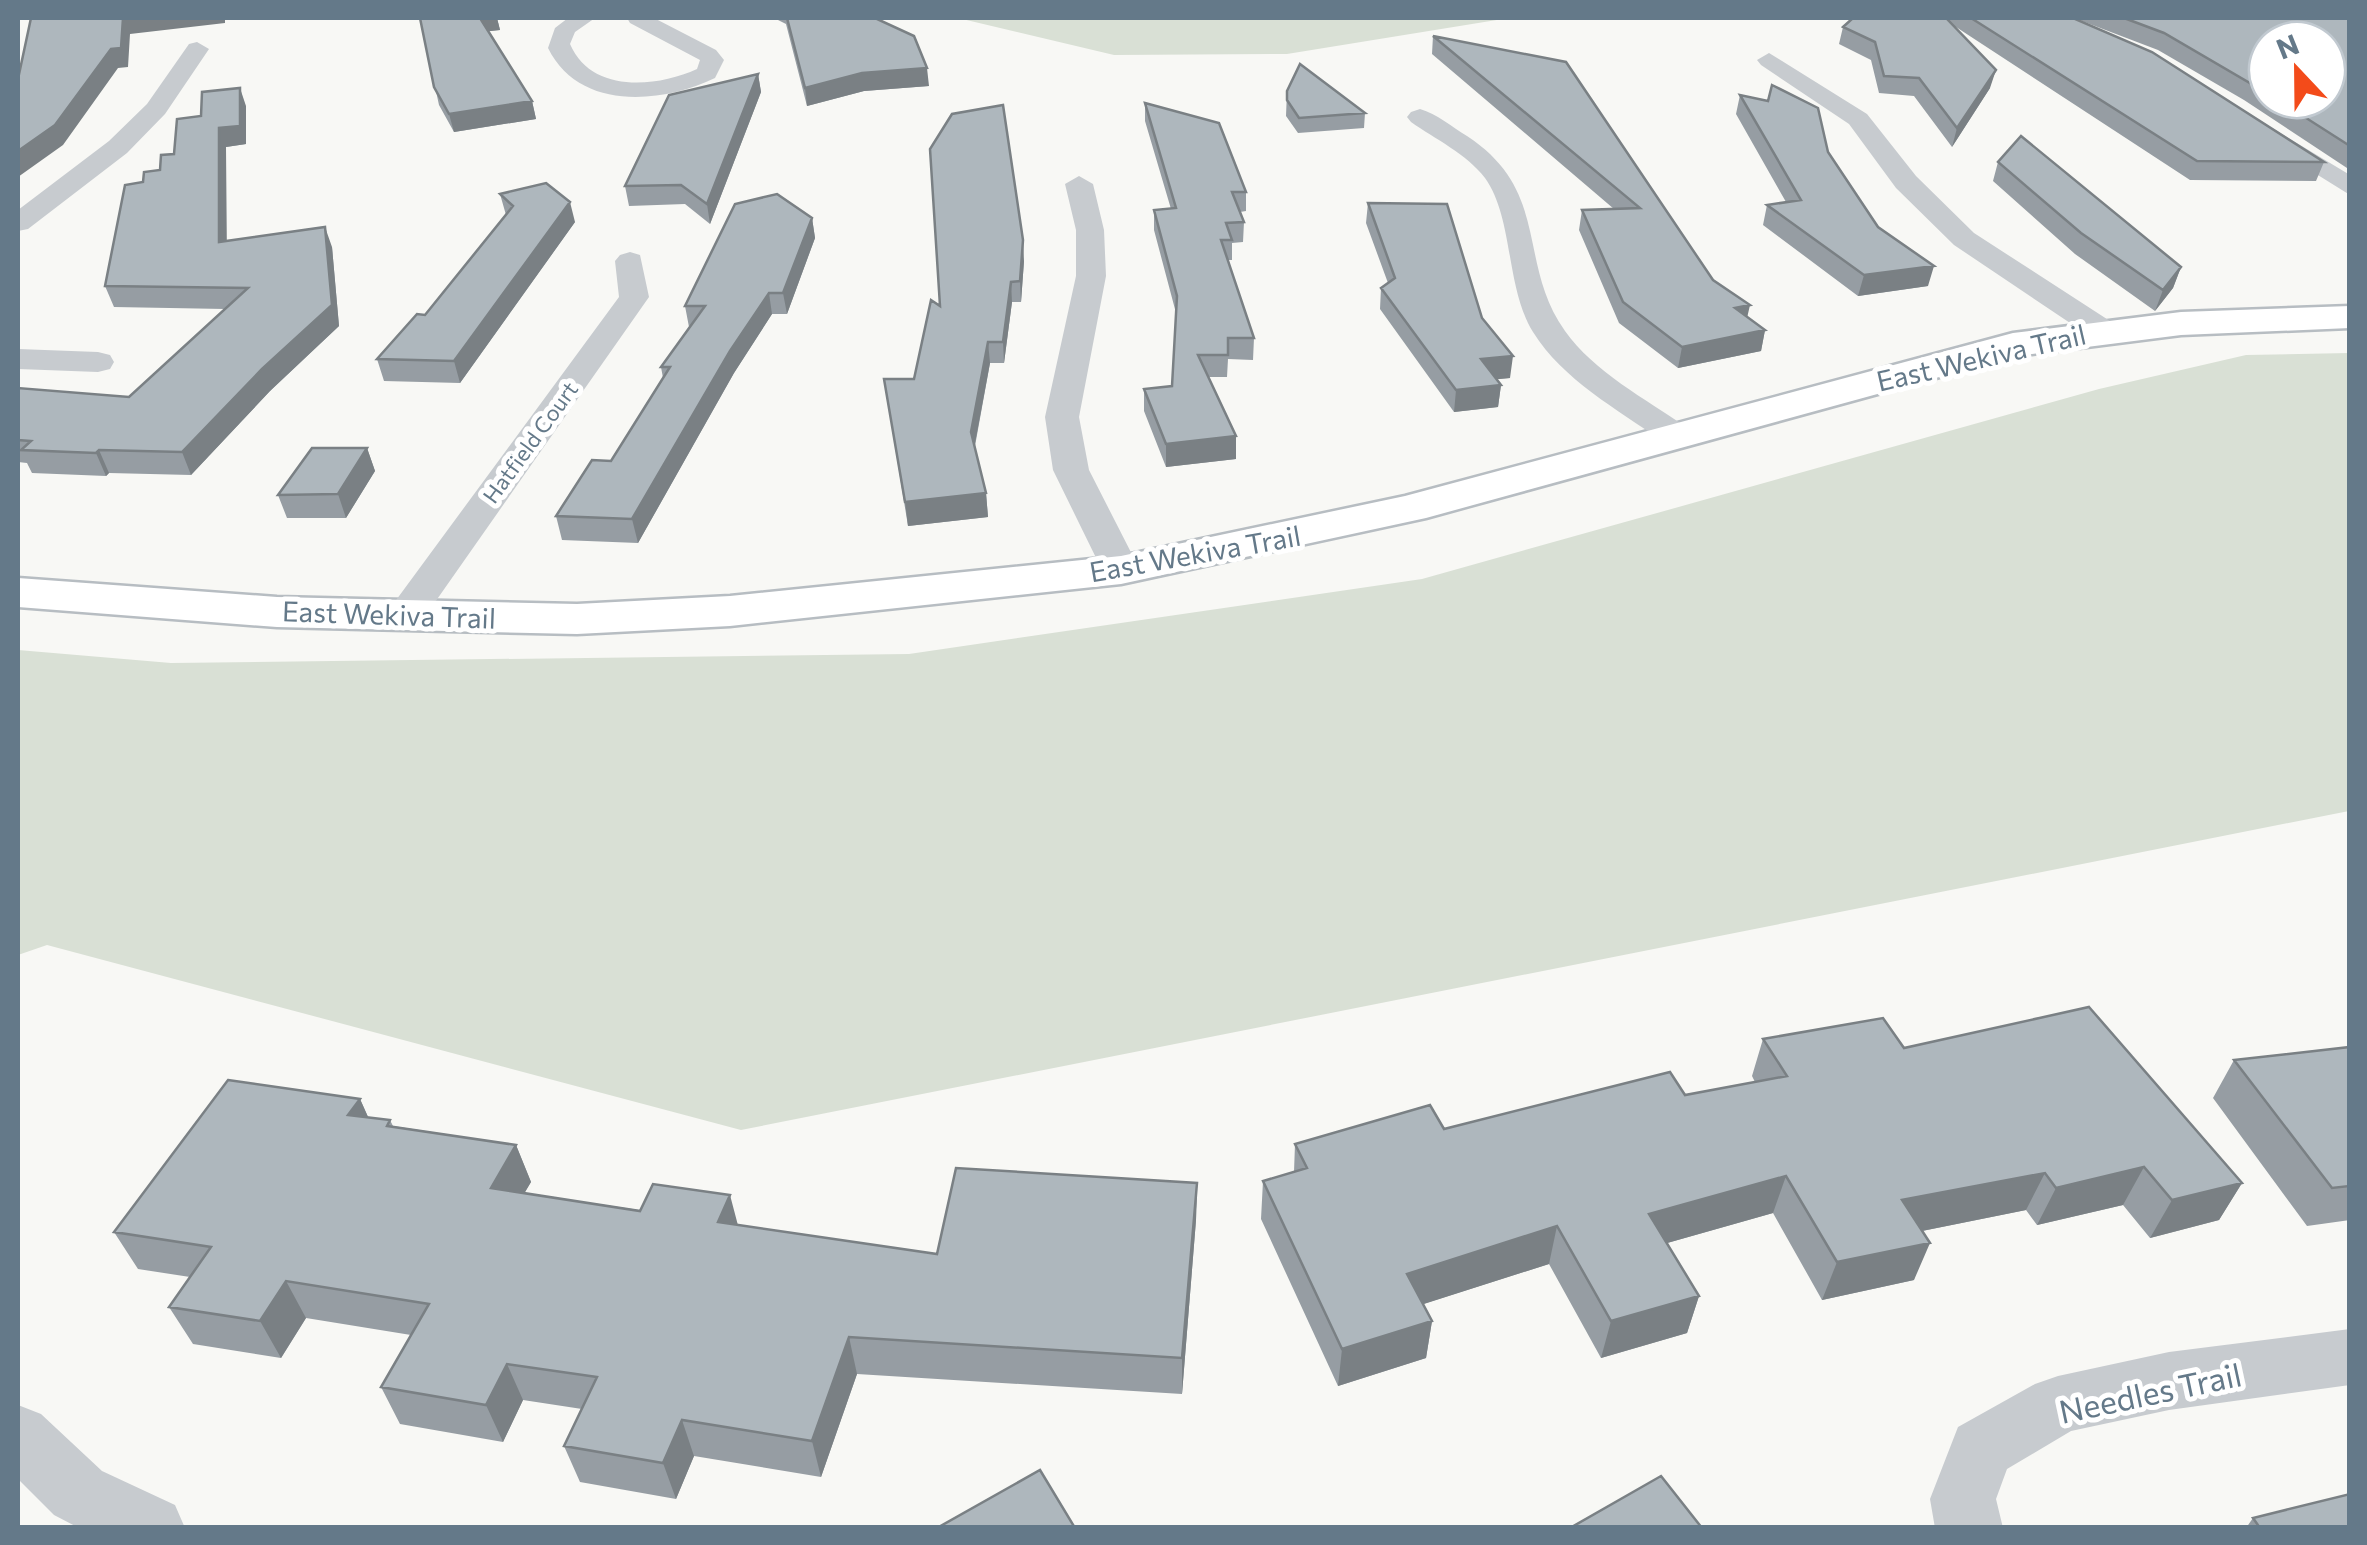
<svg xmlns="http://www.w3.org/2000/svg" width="2367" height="1545" viewBox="0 0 2367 1545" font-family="Commissioner,sans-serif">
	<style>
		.green { fill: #d9e0d5 }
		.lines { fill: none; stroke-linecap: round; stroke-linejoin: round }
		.secondary-casing { stroke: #b7bdc2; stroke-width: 5 }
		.street { fill: #c7cbcf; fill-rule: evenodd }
		.secondary { fill: #fff; fill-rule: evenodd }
		.wall { fill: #969da3; fill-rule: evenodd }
		.shaded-wall { fill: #7a8084 }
		.building { fill: #aeb7bd; stroke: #7a8084; stroke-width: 2.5 }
		.labels { text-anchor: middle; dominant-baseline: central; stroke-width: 10; stroke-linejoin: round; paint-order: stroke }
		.far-street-label { font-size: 22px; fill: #647989; stroke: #fff }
		.street-label { font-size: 28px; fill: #647989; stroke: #fff }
		.near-street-label { font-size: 32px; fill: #647989; stroke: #fff }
	</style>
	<rect width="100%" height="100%" fill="#f8f8f5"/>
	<path class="green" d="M958,18H1509L1287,54L1114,55Z
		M2349,353V811L741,1130L47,945L18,955V650L171,663L909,654L1422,579L2099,389L2246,355Z"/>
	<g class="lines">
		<defs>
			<path id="secondary" d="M2350,306V328L2181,335L2016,356L1426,518L1121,584L730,626L577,634L277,627L18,607V578L277,597L577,604L730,596L1121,556L1405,496L2013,333L2181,312Z"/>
		</defs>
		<use href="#secondary" class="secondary-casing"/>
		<path class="street" d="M568,18H595L575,32L570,44C591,93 655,88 697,69L700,60L630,23L627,18H654L716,50L724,60L715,78C661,104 579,111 548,48L555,28Z
			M197,42L209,49L165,114L127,153L28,229L18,231V210L109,141L147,104L189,44Z
			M1769,53L1867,114L1916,176L1974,233L2113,323L2118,330L2113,337H2091L1954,245L1896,188L1849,124L1761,65L1757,60Z
			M1420,109C1437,114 1452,127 1467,136C1552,192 1516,262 1565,331C1594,372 1646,399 1686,427L1691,434L1686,441L1674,444L1662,441C1617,409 1563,380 1533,332C1505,286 1514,219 1485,178C1467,154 1435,139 1411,122L1407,117L1411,112Z
			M2272,128L2350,175V195L2263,141L2259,136Z
			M1079,176L1093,184L1104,230L1106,276L1079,417L1089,470L1140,570L1135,578L1121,582L1107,578L1102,570L1053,470L1045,417L1076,276V230L1065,184Z
			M630,252L640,255L649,297L419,625L405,628L391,625L385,616L391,607L619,297L615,261L620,255Z
			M18,349L98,352L110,355L114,362L110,369L98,372L18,369Z
			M2350,1329V1385L2169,1410L2071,1431L2007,1469L1996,1499L2003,1528H1935L1930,1499L1958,1427L2035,1384L2058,1376L2169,1352Z
			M18,1405L41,1414L102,1471L175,1505L185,1528H79L54,1515L18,1479Z"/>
		<use href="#secondary" class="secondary"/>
	</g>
	<path class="wall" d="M420,18H497L500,30L488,31L532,101L536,119L454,132L439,105Z
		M774,18H875L929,86L864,91L807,106L786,24Z
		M1853,18H2350V170L2244,100L2158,50L2074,18L2324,162L2316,181L2190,180L1956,27L1990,88L1952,147L1914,96L1879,93L1871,60L1839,44L1843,27ZM2267,40L2327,100H2267Z
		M1433,36L1566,62L1713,280L1747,317L1765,330L1761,351L1678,368L1619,323L1579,230L1582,210L1614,209L1432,54Z
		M758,74L761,92L710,224L685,204L629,206L625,186Z
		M1287,91L1365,113L1364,128L1298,133L1286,116Z
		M1740,95L1828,152L1878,227L1928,286L1858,296L1763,225L1767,205L1786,202L1736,114Z
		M1145,103L1246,192V211L1240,212L1244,222L1243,242L1232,243V260H1228L1254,338L1253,360L1228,359L1227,377H1208L1236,436V459L1166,467L1144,411V389L1172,386L1176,313L1154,230V210L1171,209L1145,121Z
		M246,106V144L226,147V241L332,247L339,326L270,391L191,475L109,473L106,476L32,473L27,463L18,462V388L129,397L225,309L114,307L105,286L143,182L160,170L174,154L201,116Z
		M1998,162L2181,267L2173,288L2155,311L2075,254L1993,181Z
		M500,194L575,222L460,383L384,381L377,359L425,315L506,215Z
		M1368,203L1482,318L1510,378L1497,379L1501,385L1498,407L1454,412L1380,309L1381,288L1388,283L1366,223Z
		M812,218L815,238L787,314H772L734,373L638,543L562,540L556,516L611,461L663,378L661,367L689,327L685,306Z
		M1024,261L1021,302H1012L1004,363H990L975,446L986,493L988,517L908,526L884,379H914L940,306Z
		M367,448L375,471L346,518H287L278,495Z
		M1763,1039L1904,1048L2242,1183L2219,1220L2150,1238L2123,1205L2037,1225L2026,1210L1922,1231L1914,1280L1822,1300L1773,1213L1667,1243L1699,1296L1687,1333L1601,1358L1549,1264L1423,1304L1432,1321L1426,1358L1338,1386L1261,1219L1263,1181L1294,1172L1295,1144L1444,1129L1685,1095L1755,1082L1752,1076Z
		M2350,1047V1220L2307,1226L2213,1098L2234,1060Z
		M360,1099L368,1117L390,1120L393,1126L516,1145L531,1182L524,1193L937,1254L1197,1183L1196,1220L1182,1394L857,1374L821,1477L694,1456L676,1499L580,1482L564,1446L582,1409L523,1400L503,1442L400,1424L381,1387L411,1335L306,1318L281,1358L193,1344L169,1307L190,1277L138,1269L114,1232Z
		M2253,1518L2350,1528H2246Z"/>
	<path class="shaded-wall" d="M123,18H234L225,19V23L130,34L128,67L118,68L63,145L18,177V151Z
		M479,18H497L500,30L482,32Z
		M927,68L929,86L864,91L807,106L805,88L862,73Z
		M1996,70L1990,88L1952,147L1957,128Z
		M758,74L761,92L710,224L707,204Z
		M240,88L246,106V144L226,147L227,262L219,242V128Z
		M532,101L536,119L454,132L449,114Z
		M570,202L575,222L460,383L454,361Z
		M812,218L815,238L787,314L783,293Z
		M325,227L332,247L339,326L270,391L191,475L182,452L262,369Z
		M1023,240L1024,261L1021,302L1020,281Z
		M1934,266L1928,286L1858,296L1864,275Z
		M2181,267L2173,288L2155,311L2163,290Z
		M1011,282L1012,302L1004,363L1003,342Z
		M769,293L772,314L734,373L638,543L632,519L730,351Z
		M1750,305L1745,327L1735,308Z
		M1765,330L1761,351L1678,368L1682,347Z
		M988,342L990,363L973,454L971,432Z
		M1513,356L1510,378L1479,381L1481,359Z
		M1501,385L1498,407L1454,412L1456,390Z
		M1236,436V459L1166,467V444Z
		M367,448L375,471L346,518L338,494Z
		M99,450L109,473L106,476L96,453Z
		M986,493L988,517L908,526L905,502Z
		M360,1099L377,1137L348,1115Z
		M516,1145L531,1182L506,1225L491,1188Z
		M2144,1167L2123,1205L2037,1225L2056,1188Z
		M2045,1173L2026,1210L1887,1238L1902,1200Z
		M1786,1176L1773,1213L1639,1251L1649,1214Z
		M1197,1183L1196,1220L1182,1394V1358Z
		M2242,1183L2219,1220L2150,1238L2172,1200Z
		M730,1195L740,1233L718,1222Z
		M1557,1226L1549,1264L1402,1311L1407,1274Z
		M1930,1243L1914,1280L1822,1300L1837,1262Z
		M286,1281L306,1318L281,1358L260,1321Z
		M1699,1296L1687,1333L1601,1358L1611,1321Z
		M1432,1321L1426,1358L1338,1386L1342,1349Z
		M849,1337L857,1374L821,1477L812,1441Z
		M507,1364L523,1400L503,1442L486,1405Z
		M682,1420L694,1456L676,1499L663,1463Z"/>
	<path class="building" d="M31,18H123L121,48L111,49L55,125L18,151V79Z
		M420,18H480L532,101L449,114L434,87Z
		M787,18H875L914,36L927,68L862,73L805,88Z
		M1853,18H1946L1996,70L1957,128L1919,78L1884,76L1875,42L1843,27Z
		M1971,18H2073L2152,52L2324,162L2197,161Z
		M2124,18H2350V146L2278,100H2327V40H2267V93L2164,33Z
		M1433,36L1566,62L1713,280L1750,305L1735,308L1765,330L1682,347L1623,302L1582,210L1640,208Z
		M1300,64L1365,113L1299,118L1287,100V91Z
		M758,74L707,204L681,185L625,186L669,95Z
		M1772,85L1818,108L1828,152L1878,227L1934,266L1864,275L1767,205L1801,200L1740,95L1768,101Z
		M240,88V126L219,128V242L325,227L332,305L262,369L182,452L99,450L96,453L21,450L31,441L18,440V388L129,397L248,288L105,286L125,185L143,182L144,172L160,170L161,155L174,154L177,119L201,116L202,92Z
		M1145,103L1219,123L1246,192H1232L1244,222L1226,223L1232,240H1221L1254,338H1228V355H1198L1236,436L1166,444L1144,389L1172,386L1177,296L1154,210L1176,208Z
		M1003,105L1023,240L1020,281L1011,282L1003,342H988L971,432L986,493L905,502L884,379H914L931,300L940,306L930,149L952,114Z
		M2021,136L2181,267L2163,290L2081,233L1998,162Z
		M546,183L570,202L454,361L377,359L417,314L425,315L513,206L500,194Z
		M777,194L812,218L783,293H769L730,351L632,519L556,516L592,460L611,461L670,367H661L705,306H685L735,204Z
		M1368,203L1447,204L1482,318L1513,356L1481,359L1501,385L1456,390L1381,288L1395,278Z
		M312,448H367L338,494L278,495Z
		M2089,1007L2242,1183L2172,1200L2144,1167L2056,1188L2045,1173L1902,1200L1930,1243L1837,1262L1786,1176L1649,1214L1699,1296L1611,1321L1557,1226L1407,1274L1432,1321L1342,1349L1263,1181L1307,1168L1295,1144L1430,1105L1444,1129L1670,1072L1685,1095L1787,1076L1763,1039L1883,1018L1904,1048Z
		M2350,1047V1186L2332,1188L2234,1060Z
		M228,1080L360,1099L348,1115L390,1120L387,1126L516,1145L491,1188L640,1211L653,1184L730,1195L718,1222L937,1254L956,1168L1197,1183L1182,1358L849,1337L812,1441L682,1420L663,1463L564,1446L597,1377L507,1364L486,1405L381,1387L429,1304L286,1281L260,1321L169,1307L211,1247L114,1232Z
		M1040,1470L1075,1528H937Z
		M1661,1476L1702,1528H1570Z
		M2350,1494V1528H2260L2253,1518Z"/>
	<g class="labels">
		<g class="far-street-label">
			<text transform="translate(530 442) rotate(-54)">Hatfield Court</text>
		</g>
		<g class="street-label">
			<text transform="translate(1981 357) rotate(-13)">East Wekiva Trail</text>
			<text transform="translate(1195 553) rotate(-10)">East Wekiva Trail</text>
			<text transform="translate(389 614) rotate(2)">East Wekiva Trail</text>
		</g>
		<g class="near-street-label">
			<text transform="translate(2150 1392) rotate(-12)">Needles Trail</text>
		</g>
	</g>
	<rect width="2367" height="1545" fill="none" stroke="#647989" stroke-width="40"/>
	<g transform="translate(2297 70) rotate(338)"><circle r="48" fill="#ffffff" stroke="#c1c9d0" stroke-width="2.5"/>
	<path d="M0-8L18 38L0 25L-18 38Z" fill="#f34b1a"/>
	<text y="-15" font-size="28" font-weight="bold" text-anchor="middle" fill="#647989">N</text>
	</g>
</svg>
